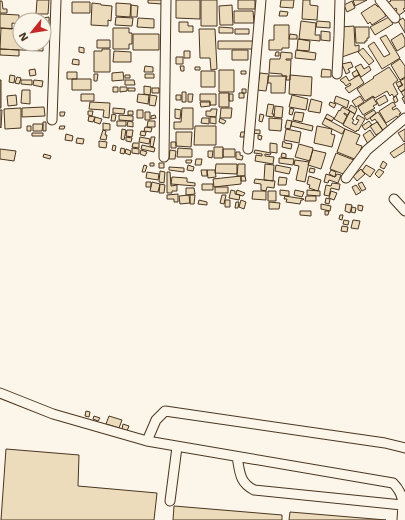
<svg xmlns="http://www.w3.org/2000/svg" width="405" height="520" viewBox="0 0 405 520" font-family="'Work Sans',sans-serif">
	<style>
		.building { fill: #ecdcbc; stroke: #4a3520 }
		.lines { fill: none; stroke-linecap: round; stroke-linejoin: round }
		.minor-casing { stroke: #4a3520; stroke-width: 11 }
		.minor { stroke: #fbf6e9; stroke-width: 9 }
	</style>
	<rect width="100%" height="100%" fill="#fbf6e9"/>
	<path class="building" d="M37,0H49L48,14H36Z
		M148,0H163L162,4L148,3Z
		M176,0H200V19L176,18Z
		M201,0H217V26H201Z
		M238,0H255V9H238Z
		M281,0H294L293,8L280,7Z
		M303,0H310V5L318,6L317,20L302,19Z
		M353,0H367L355,6Z
		M390,0H405V8L403,9L405,11L398,16L395,12L397,10L396,8L393,10L387,3L391,1Z
		M0,1H2L3,9H7V13H0Z
		M352,1L355,8L347,12L344,5Z
		M72,2H90V13H72Z
		M92,3L101,4V5L112,6L111,21L108,20V26L91,25Z
		M116,3L131,4L130,17L116,16Z
		M375,4L378,7L380,6L386,16L372,25L370,22L368,24L361,13Z
		M131,5L138,6L137,17H131Z
		M232,5L233,25H220L219,6Z
		M234,11H253L254,23H234Z
		M280,11L288,12L287,16H279Z
		M0,14L19,15V24L12,23V29L0,28Z
		M49,17V29H44L43,18Z
		M116,17L133,18L132,26L115,25Z
		M389,17L393,24L375,35L370,27Z
		M138,18L154,19V28L137,27Z
		M403,18L405,21V33L398,21Z
		M301,21L316,23L315,35H320V41L299,39Z
		M317,21L330,22V28L316,27Z
		M179,22H188V26H193V32H179Z
		M274,25H289V48H282V50H269V40H274Z
		M354,26L355,46L359,45V51L342,57L341,27Z
		M219,27L233,28V33H219Z
		M355,27H369V38H367V41H365V43H356Z
		M1,28L20,29V44H43V51L0,49Z
		M113,28H129V33H132V44H129V49H113Z
		M199,29H215L217,69L211,70L210,58H200Z
		M235,29H249V34H235Z
		M321,31L330,32V41L321,40Z
		M402,33L405,39V46L397,51L391,40Z
		M133,34H159V50H133Z
		M290,34L297,35V39H289Z
		M386,35L400,58L382,69L368,46L374,42L384,57L390,54L380,38Z
		M298,39L310,41L309,51L297,50Z
		M97,40H110V48H97Z
		M218,41H254V49H218Z
		M79,47L84,48V53L79,52Z
		M363,48L374,61L369,65L358,52Z
		M0,49L19,50V56L0,55Z
		M102,49H110V72H94V51H102Z
		M232,50H248V60H232Z
		M296,50L316,53L315,60L295,58Z
		M114,51L131,52V62H113Z
		M184,51H190V58H184Z
		M276,52H279V56H275Z
		M281,52L292,53V59H286V60H291L290,80H286L287,76H282V74L269,73L270,59H280Z
		M176,57H183V64H176Z
		M73,59L79,60V65L72,64Z
		M400,59L405,66V77L400,80L391,65Z
		M351,62L353,67L348,69L350,72L346,74L342,64Z
		M361,64L364,69L369,66L371,70L361,77L355,67Z
		M145,66L153,67V72H144Z
		M180,66H184V71H181Z
		M195,67H200V70H195Z
		M389,67L398,80L393,84L398,94L394,97L392,94L390,96L387,91L375,98L373,96L365,101L357,89L374,78L373,77Z
		M35,69L36,75L30,76L29,70Z
		M322,69L331,70V77H321Z
		M219,70H234V92H219Z
		M357,70L359,75L354,77L352,73Z
		M201,71H215V87H201Z
		M241,71H246V74H241Z
		M67,72H77V79H67Z
		M123,72L124,80L112,81V73Z
		M260,73L269,74L266,91L257,90Z
		M94,74H98L97,81H94Z
		M145,74H154V78H145Z
		M10,75L15,76L14,83L9,82Z
		M125,75H130V78H125Z
		M290,75L312,77L311,96L289,94Z
		M359,75L364,83L349,93L345,88L351,85L350,83L346,86L343,82H342L340,80L346,76L349,81Z
		M268,76H286L285,93H271V83H268Z
		M17,77L21,78L19,84L15,83Z
		M405,78V89L401,92L398,88L403,85L400,81Z
		M72,79H91V90H72Z
		M0,80H1V108H0Z
		M21,80H32V85L21,84Z
		M34,80L43,81L42,87L33,85Z
		M125,80H134L135,85H125Z
		M400,81L402,85L398,87L396,83Z
		M144,86L151,87L150,95L144,94Z
		M113,87H118V92H113Z
		M120,87H127V91L120,92Z
		M128,88H135V91H128Z
		M152,88H159V93H152Z
		M242,89H246V93H242Z
		M22,90H30V104L21,103Z
		M405,90V104L402,98L404,97L401,92Z
		M182,92H186V102H182Z
		M219,93H229V107H219Z
		M239,93H244V98H239Z
		M81,94H94V101H81Z
		M138,94L149,95L148,104L137,102Z
		M188,94H193L192,102H188Z
		M200,94H216V105H210V101H200Z
		M229,94H233V101H229Z
		M16,95L17,105L8,106L7,96Z
		M150,95L157,96L155,106L149,105Z
		M176,95H181V100H176Z
		M292,95L308,99L306,110L289,107Z
		M385,95L388,101L379,106L376,100Z
		M336,96L349,101L347,108L334,102Z
		M360,96L364,102L356,107L352,101Z
		M396,96L398,101L395,103L393,98Z
		M373,97L377,104L373,106L375,108L363,115L358,107Z
		M311,99L322,102L320,113L308,111Z
		M90,102L110,103L109,118L103,117L104,110L89,109Z
		M200,102H210V106L201,107Z
		M330,102L336,104L334,108L329,105Z
		M393,102L396,106L392,108L393,110L397,108L401,113L399,114L401,117L399,119L397,116L386,123L379,111Z
		M268,104L274,105L272,114H274L273,117L266,116Z
		M351,105L357,109L355,114L348,110Z
		M275,106L283,107L282,118L274,117Z
		M44,107L45,116L22,117V108Z
		M342,107L350,111L348,115L344,113V114L347,116L343,124L334,119L339,110L340,111Z
		M21,108V128L5,129L4,109Z
		M113,108L125,109L124,114L113,113Z
		M182,108H193V129H174V122H181Z
		M221,108H232L231,118H220Z
		M290,108L294,109L292,115L289,114Z
		M175,109L181,110L180,119L175,118Z
		M211,109H217L216,117L206,116V111H211Z
		M0,110H2L1,128L0,127Z
		M137,110H143V118H137Z
		M374,110L376,113L367,120L364,116Z
		M88,111H93L92,116L88,115Z
		M128,111H133V115H128Z
		M350,111L355,114L352,119L354,120L352,123L356,125L359,120L356,119L358,115L365,119L358,131L357,130L356,132L343,125Z
		M60,112H65L64,116H60Z
		M145,112H150V120H145Z
		M295,112L304,113L302,122L293,120Z
		M378,112L388,127L383,130L378,123V122H377L375,119L372,121L370,118Z
		M112,114L116,115L115,121H111Z
		M260,114L264,115L262,122L259,121Z
		M327,114L334,118L332,121L325,118Z
		M119,115L133,116V121L119,120Z
		M155,115L156,118L151,119V116Z
		M89,116L95,117L93,122L88,121Z
		M95,117L102,119L100,124L94,122Z
		M210,117H216V124L210,123Z
		M202,118H209V124L201,123Z
		M220,118L226,121L224,124L219,122Z
		M269,118L282,119L281,131L269,130Z
		M325,118L345,129L342,134L322,124Z
		M287,120L292,121L290,129L285,128Z
		M117,121H126V126H117Z
		M128,121L133,122V127L127,126Z
		M148,121H155V127H147Z
		M292,121L313,126L312,131L291,126Z
		M369,121L372,125L365,130L362,126Z
		M43,122H46V131H43Z
		M377,122L383,131L376,135L370,126Z
		M103,123L110,124V130H103Z
		M33,124H43L42,131H33Z
		M27,126H31V131H27Z
		M60,126H65L64,129H59Z
		M195,126H216V145H194Z
		M317,126L332,129L331,134L335,135L332,147L314,143Z
		M145,127L152,128L151,132L144,131Z
		M122,129L126,130L124,140L121,139Z
		M286,129L301,132L299,143L284,140Z
		M345,129L360,135L356,144L362,146L357,160L337,152Z
		M405,129V141L404,142L398,133Z
		M103,130L106,131L105,135H107L106,140L100,139Z
		M127,130H133L132,137L126,136Z
		M253,130H260V134L253,133Z
		M370,130L376,139L368,144L363,135Z
		M141,131L146,132L145,136L140,135Z
		M176,132H192L191,147L176,146Z
		M241,132H245L244,137H240Z
		M32,133H43V136H32Z
		M66,134L73,136L72,141L65,140Z
		M258,135L262,136L261,140L258,139Z
		M126,137L132,138L131,142L126,141Z
		M140,137L150,139L149,144L139,142Z
		M151,137H155L153,147L150,146Z
		M77,138L84,139L83,144L76,143Z
		M99,141L107,142L106,148L99,147Z
		M283,141L285,142V143L292,144L291,149L282,147Z
		M171,142H176V148H171Z
		M133,143H139V148L132,147Z
		M270,143L277,144V153L270,152Z
		M405,143V151L394,158L390,153Z
		M299,144L313,148L310,161L295,157Z
		M113,145L116,146L115,151L112,150Z
		M142,145L155,148L154,152L141,149Z
		M214,147H223V158H214Z
		M121,148L125,149L124,154L120,153Z
		M132,148L139,149V154L132,153Z
		M178,148L192,149V157H177Z
		M0,149L16,151L14,161L0,159Z
		M126,149L131,151L130,155L125,153Z
		M223,149H235V157H223Z
		M141,150L147,152L145,156L140,154Z
		M170,150L176,151L175,159H169Z
		M255,150L271,153L270,155L265,154V156L274,157L273,164L255,161L256,155L262,156V154L254,153Z
		M313,150L326,153L321,169L308,165Z
		M208,151H213L212,158L208,157Z
		M236,152H240V155L243,156L242,160L236,159Z
		M282,153L286,154V158L281,157Z
		M336,153L354,160L352,165L350,164L346,175L330,169Z
		M44,154L51,156L50,159L43,157Z
		M279,158L294,159L293,165L279,163Z
		M196,159H202L201,165H195Z
		M186,160H192L191,163H186Z
		M295,160L309,162L305,182L296,180L299,166L294,165Z
		M383,161L387,164L384,169L380,167Z
		M150,163H154V166H150Z
		M159,163H164V168H159Z
		M216,164H237V174L215,173Z
		M238,164H245V176H237Z
		M265,164L274,165L273,181L264,180Z
		M144,165L147,166L145,172H142Z
		M188,165L194,167L193,171L187,170Z
		M276,165L291,168L289,174L275,171Z
		M366,165L375,170L370,177L362,171Z
		M169,167L184,168V172L169,170Z
		M310,168L315,169L314,173L309,172Z
		M361,169L365,174L357,181L353,176Z
		M379,169L384,172L379,178L375,174Z
		M201,170H207V176H202Z
		M207,170H215L216,177L208,178Z
		M331,170L336,172L335,177L329,174Z
		M160,171L165,172L164,183L159,182Z
		M147,172L159,174L158,180L146,178Z
		M167,172H170L171,186L177,185V191H172V193H167Z
		M326,174L335,177L337,174L341,175L338,183L329,180L328,183L324,182Z
		M241,176H245L246,181H241Z
		M241,176V184L214,187L213,179Z
		M309,176L321,180L318,191L309,188L310,185L307,184Z
		M172,177L187,178V182L195,183V186L171,184Z
		M279,177L287,178L286,185H278Z
		M255,179L275,181L274,188L267,187L266,191L261,190V184L254,183Z
		M146,182H151V187H146Z
		M152,182L160,184L158,192L150,191Z
		M362,182L366,189L362,191L358,184Z
		M332,183L340,184L339,190L331,188L329,196L324,195L326,185L331,186Z
		M160,184L165,185L164,193H159Z
		M202,184H213V190H202Z
		M356,185L361,192L356,195L352,187Z
		M215,187H228V193H215Z
		M186,188H194L195,194L186,195Z
		M231,190L235,191V194L240,195L239,200L229,198Z
		M237,190L245,193L243,196L236,194Z
		M280,190L289,191V196L280,195Z
		M295,190L304,192L302,197L294,195Z
		M307,190L320,191V196L307,195Z
		M253,191H266V200L252,199Z
		M268,191H276V201H268Z
		M331,191L337,193L334,200L329,198Z
		M178,194V202H174V199H167V195Z
		M189,195L190,203L180,204L179,196Z
		M190,195H195L194,204H190Z
		M222,195H226L224,204L220,203Z
		M285,196L304,199L303,200H301L300,204L286,202L287,199H284Z
		M306,196H316V201H305Z
		M326,198L330,199L329,204L325,203Z
		M199,200L207,202V205L198,204Z
		M225,200H230V207H225Z
		M241,200L246,202L244,209L239,207Z
		M236,202H239L238,208H235Z
		M269,202L280,203L279,209H269Z
		M321,204L331,206L330,211L321,209Z
		M346,204L352,205L350,213L345,211Z
		M358,205L363,206L362,211L358,210Z
		M352,207L356,208L355,213L351,212Z
		M300,211H311V216L300,215Z
		M325,211H329L328,215H325Z
		M340,215H343L342,220L339,219Z
		M344,220L349,221L348,225L343,224Z
		M353,220L360,221L358,229L351,228Z
		M342,226L348,227L347,232L341,231Z
		M86,411L90,412L89,417L85,416Z
		M94,416L100,418L98,421L93,419Z
		M109,416L122,420L119,428L106,424Z
		M123,424L129,426L127,431L122,429Z
		M6,449L79,455L78,486L157,493L154,520H1Z
		M174,506L282,515V520H173Z
		M290,512L386,520H289Z"/>
	<g class="lines">
		<defs>
			<path id="minor" d="M380,0L395,18
				M337,74L339,36L340,0
				M52,120L56,0
				M248,149L261,0
				M164,157L166,0
				M346,178L367,150L405,118
				M394,199L405,211
				M0,393L53,414L147,441L393,483C405,495 403,504 402,520
				M147,441L156,420L165,411L385,443L405,448
				M237,457C240,472 239,482 254,490L402,505
				M170,501L177,447"/>
		</defs>
		<use href="#minor" class="minor-casing"/>
		<use href="#minor" class="minor"/>
	</g>
	<g transform="translate(32 32) rotate(240)"><circle r="19" fill="#fbf6e9" stroke="#b4a999"/>
	<path d="M0-3L7 15L0 10L-7 15Z" fill="#c62828"/>
	<text y="-6" font-size="11" font-weight="bold" text-anchor="middle" fill="#4a3520">N</text>
	</g>
</svg>
